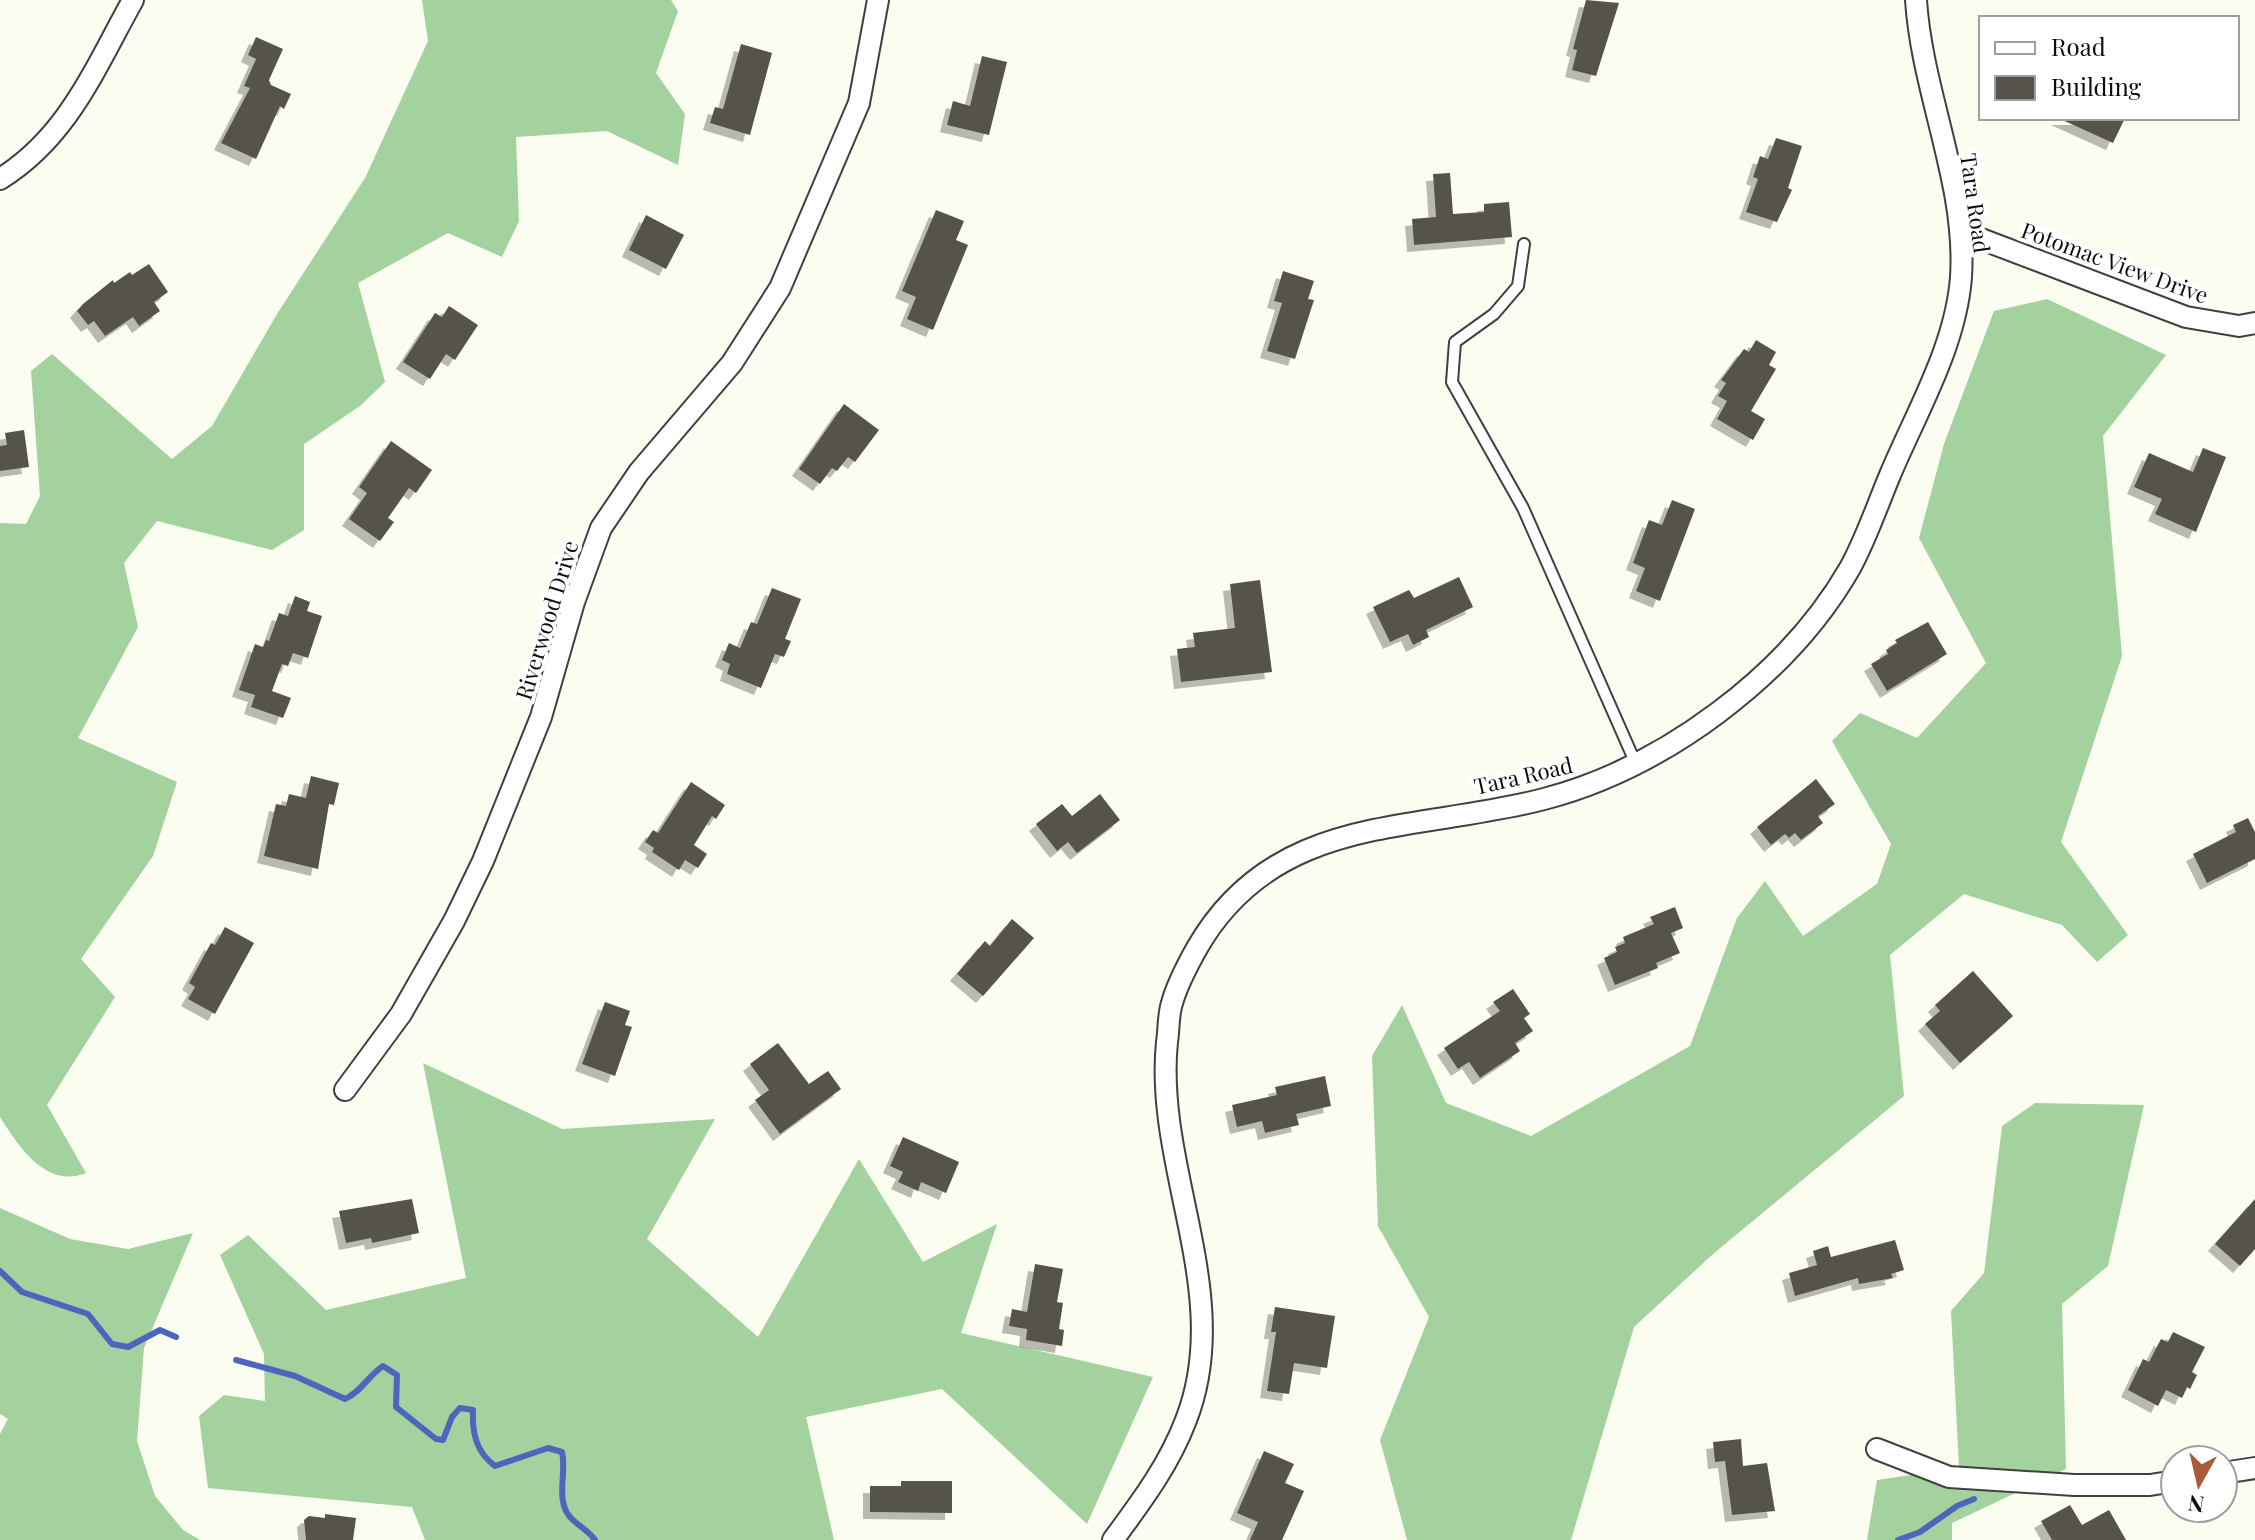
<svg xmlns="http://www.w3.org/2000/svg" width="2255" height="1540" viewBox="0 0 2255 1540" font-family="'Playfair Display',serif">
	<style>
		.forest { fill: #a3d29f }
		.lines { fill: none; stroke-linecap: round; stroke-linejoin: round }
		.stream { stroke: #4b66bc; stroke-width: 6 }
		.building { fill: #54524b; filter: url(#shadow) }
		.lane-casing { stroke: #404040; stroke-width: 14 }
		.street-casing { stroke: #404040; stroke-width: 24 }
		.lane { stroke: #fff; stroke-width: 10 }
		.street { stroke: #fff; stroke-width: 20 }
		.labels { text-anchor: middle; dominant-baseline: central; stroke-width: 8; stroke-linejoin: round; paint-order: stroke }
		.street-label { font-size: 22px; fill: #0d0d0d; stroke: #fff }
	</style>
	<defs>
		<filter id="shadow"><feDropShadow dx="-7" dy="7" stdDeviation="0" flood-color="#0004"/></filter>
	</defs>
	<rect width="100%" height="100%" fill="#fbfdf0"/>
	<path class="forest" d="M422,0H671L678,11L656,73L685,114L678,165L607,131L516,137L519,221L502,257L448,233L358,283L385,382L360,406L304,444V530L272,550L157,521L124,563L138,627L78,738L177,782L153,856L81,959L115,997L47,1105L86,1173C46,1189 19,1147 0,1117V523L26,524L40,496L31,371L52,354L172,459L212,426L277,314L365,178L428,41Z
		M2047,299L2166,355L2103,436L2122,656L2061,842L2128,935L2097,962L2062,925L1964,894L1890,955L1904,1096L1713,1254L1634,1327L1571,1540H1407L1380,1440L1429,1317L1378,1226L1372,1056L1402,1005L1446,1103L1531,1136L1690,1046L1737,918L1765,881L1803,936L1877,884L1891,844L1832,741L1860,713L1917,738L1986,663L1919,538L1944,444L1994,311Z
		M423,1063L562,1129L715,1119L647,1239L758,1337L859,1159L923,1262L997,1224L961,1333L1153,1377L1087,1524L942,1389L806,1417L834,1540H425L412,1507L208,1488L199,1416L224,1395L265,1401L264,1354L220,1255L248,1235L326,1310L466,1278Z
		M2035,1103L2144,1105L2108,1266L2062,1304L2066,1469L1952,1523V1540H1867L1877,1480L1959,1468L1951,1311L1984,1273L2002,1126Z
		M0,1208L70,1239L128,1249L193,1233L144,1348L137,1441L155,1496L183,1530L200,1540H0V1434L8,1419L0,1414Z"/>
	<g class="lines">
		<path class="stream" d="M0,1271L22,1292L88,1314L112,1344L128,1347L160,1330L176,1337
			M236,1360L295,1376L345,1399C361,1392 368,1376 383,1366L397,1375L396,1407L436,1439L443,1440L452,1417L460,1408L473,1410C472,1433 476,1452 495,1466L548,1448L562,1452C567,1473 555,1499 570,1517C578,1526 588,1530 595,1540
			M1898,1540L1920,1532L1957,1506L1974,1499"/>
	</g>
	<path class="building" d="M1586,0L1619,3L1596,76L1572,70L1577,50L1573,49Z
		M256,37L283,49L269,80L271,85L291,94L284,109L280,106L256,159L221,143L250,88L244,86L256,59L248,55Z
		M741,44L772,53L750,135L710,123L715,107L723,109Z
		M982,56L1007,62L989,135L947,125L953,101L970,106Z
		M2058,118H2125L2113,143Z
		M1776,138L1802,146L1788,188L1792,190L1777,222L1746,212L1758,179L1753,177L1760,156L1768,159Z
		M1450,173L1453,214L1484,212V204L1509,202L1512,237L1414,245L1412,219L1436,217L1433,174Z
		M936,210L964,221L956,240L968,245L933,330L907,319L916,297L902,291Z
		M646,215L684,235L666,269L629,250Z
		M149,264L168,292L154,302L160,311L139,326L133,317L105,336L94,321L88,325L77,311L83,304L113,280L114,283L130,272L132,275Z
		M1283,271L1314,281L1308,299L1314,300L1295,359L1267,351L1282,303L1274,301Z
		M449,306L478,325L455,360L446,354L430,379L403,362L435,313L442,317Z
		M1756,340L1776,352L1769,365L1776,369L1751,411L1765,419L1753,440L1717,419L1727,401L1718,396L1726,383L1721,380L1744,349L1749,352Z
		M844,404L879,430L855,462L848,457L837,471L832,468L820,484L799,469Z
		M24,430L29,467L0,471V446L7,445L5,433Z
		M391,441L432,470L416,493L409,488L388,518L394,522L380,541L349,519L367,493L359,487Z
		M2203,448L2226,457L2196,532L2155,514L2162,499L2134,487L2149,453L2193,472Z
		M1672,500L1695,509L1660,601L1636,591L1645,568L1633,563L1649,520L1662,525Z
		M1459,577L1473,607L1426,630L1429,637L1413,645L1408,634L1390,642L1373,607L1409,590L1414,598Z
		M1260,580L1272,672L1181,682L1177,649L1195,647L1193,633L1235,628L1230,584Z
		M772,588L801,599L785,639L791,641L784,657L775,654L761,688L727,674L730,664L722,660L729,643L740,648L751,622L757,624Z
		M295,596L310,602L307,611L322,616L308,658L293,653L288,666L282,664L272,691L291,698L283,718L251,707L255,695L239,690L255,644L263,647L266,640L269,641L279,613L288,616Z
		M1928,622L1947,654L1887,691L1871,664L1888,654L1886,650L1897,643L1895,640Z
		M311,776L339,783L334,805L329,804L318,869L264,856L276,804L286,806L289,794L306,798Z
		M1816,779L1835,804L1818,816L1823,823L1801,840L1795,833L1789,838L1785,834L1771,845L1757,827Z
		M691,782L725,805L716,819L712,816L694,845L707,854L698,868L685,860L679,870L652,852L654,848L645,842L653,830L658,833Z
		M1100,794L1120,820L1077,853L1068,842L1057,851L1036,824L1062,804L1072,816Z
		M2248,818L2255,832V859L2207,883L2193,854L2236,832L2233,825Z
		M1675,907L1683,928L1671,933L1680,953L1656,963L1658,968L1615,985L1604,958L1617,952L1615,947L1625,943L1623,937L1654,924L1650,917Z
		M1012,919L1034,938L983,996L957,974L985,941L990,946Z
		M225,927L254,943L215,1014L188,999L195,987L189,983L211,943L215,945Z
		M1973,971L2013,1016L1960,1063L1925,1024L1940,1011L1935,1005Z
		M1513,989L1530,1014L1524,1018L1533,1031L1515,1043L1520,1051L1480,1078L1469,1062L1458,1069L1444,1048L1500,1011L1493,1002Z
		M605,1002L630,1011L625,1025L632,1027L615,1076L582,1064Z
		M778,1043L809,1084L828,1071L841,1089L780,1134L755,1100L769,1090L750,1064Z
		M1325,1076L1331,1106L1296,1114L1299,1125L1265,1133L1262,1121L1237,1127L1232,1105L1277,1095L1275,1087Z
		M903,1137L959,1162L946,1193L921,1182L918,1191L898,1182L903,1172L890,1166Z
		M412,1199L419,1233L372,1243L371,1238L346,1243L339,1211Z
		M2255,1199V1249L2240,1266L2215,1244Z
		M1895,1240L1904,1270L1891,1274L1893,1278L1859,1284L1858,1278L1795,1296L1789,1273L1817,1265L1813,1251L1828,1246L1831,1257Z
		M1035,1264L1063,1269L1057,1302L1063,1303L1059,1329L1064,1330L1062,1346L1026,1340L1027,1329L1009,1326L1012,1309L1027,1312Z
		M1275,1307L1335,1316L1327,1368L1294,1363L1289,1394L1267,1391L1276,1332H1271Z
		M2173,1332L2205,1347L2192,1372L2197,1375L2190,1389L2187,1387L2182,1398L2166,1390L2158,1406L2128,1390L2143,1359L2149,1362L2161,1339L2168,1342Z
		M1741,1439L1743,1466L1767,1463L1775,1511L1732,1515L1725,1461L1715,1462L1713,1442Z
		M1264,1451L1294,1464L1285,1483L1304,1491L1282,1540H1250L1258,1522L1237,1513Z
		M901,1481H952V1513L870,1512V1486H901Z
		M2070,1505L2082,1525L2109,1510L2126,1540H2052L2041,1521Z
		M325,1514L356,1518L353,1540H306L304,1520L309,1516L325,1518Z"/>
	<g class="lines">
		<defs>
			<path id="lane" d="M1524,244L1518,286L1494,314L1455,342L1452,382L1523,508L1636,764"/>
			<path id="street" d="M0,179C68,137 95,68 133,0
				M1960,231L2186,317L2239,326L2255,323
				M345,1090L401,1014L454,921L483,861L541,717L574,602L601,528L639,472L732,363L780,288L859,103L878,0
				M1877,1449L1949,1477L2074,1485H2150L2175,1481
				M2223,1473L2255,1468
				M1113,1540C1141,1502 1169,1465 1186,1420C1235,1295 1154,1168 1167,1042C1169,1030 1168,1015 1172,1003C1177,985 1188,964 1197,948C1275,812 1416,833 1544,799C1663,768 1788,676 1850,568C1866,539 1877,506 1890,475C1916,413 1956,346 1961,277C1967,184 1922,93 1916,0"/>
		</defs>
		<use href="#lane" class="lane-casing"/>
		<use href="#street" class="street-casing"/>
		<use href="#lane" class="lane"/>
		<use href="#street" class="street"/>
	</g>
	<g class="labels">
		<g class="street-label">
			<text transform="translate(1976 203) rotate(82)">Tara Road</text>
			<text transform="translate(2115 262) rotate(20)">Potomac View Drive</text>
			<text transform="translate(546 620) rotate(-73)">Riverwood Drive</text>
			<text transform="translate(1523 775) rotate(-13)">Tara Road</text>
		</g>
	</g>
	<rect x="1979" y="16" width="260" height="104" fill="#ffffff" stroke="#9e9e9e" stroke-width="2"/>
	<rect x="1995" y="42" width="40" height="12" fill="#ffffff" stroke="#9e9e9e" stroke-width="2"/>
	<text x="2051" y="56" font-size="24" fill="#0d0d0d">Road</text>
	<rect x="1995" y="76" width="40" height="24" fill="#54524b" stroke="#9e9e9e" stroke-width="2"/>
	<text x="2051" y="96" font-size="24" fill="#0d0d0d">Building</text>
	<g transform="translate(2199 1484) rotate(188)"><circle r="38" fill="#ffffff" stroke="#9e9e9e" stroke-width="2"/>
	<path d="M0-6L14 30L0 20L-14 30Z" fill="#ab5b37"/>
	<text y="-12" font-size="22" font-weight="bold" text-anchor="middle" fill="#0d0d0d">N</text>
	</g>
</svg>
